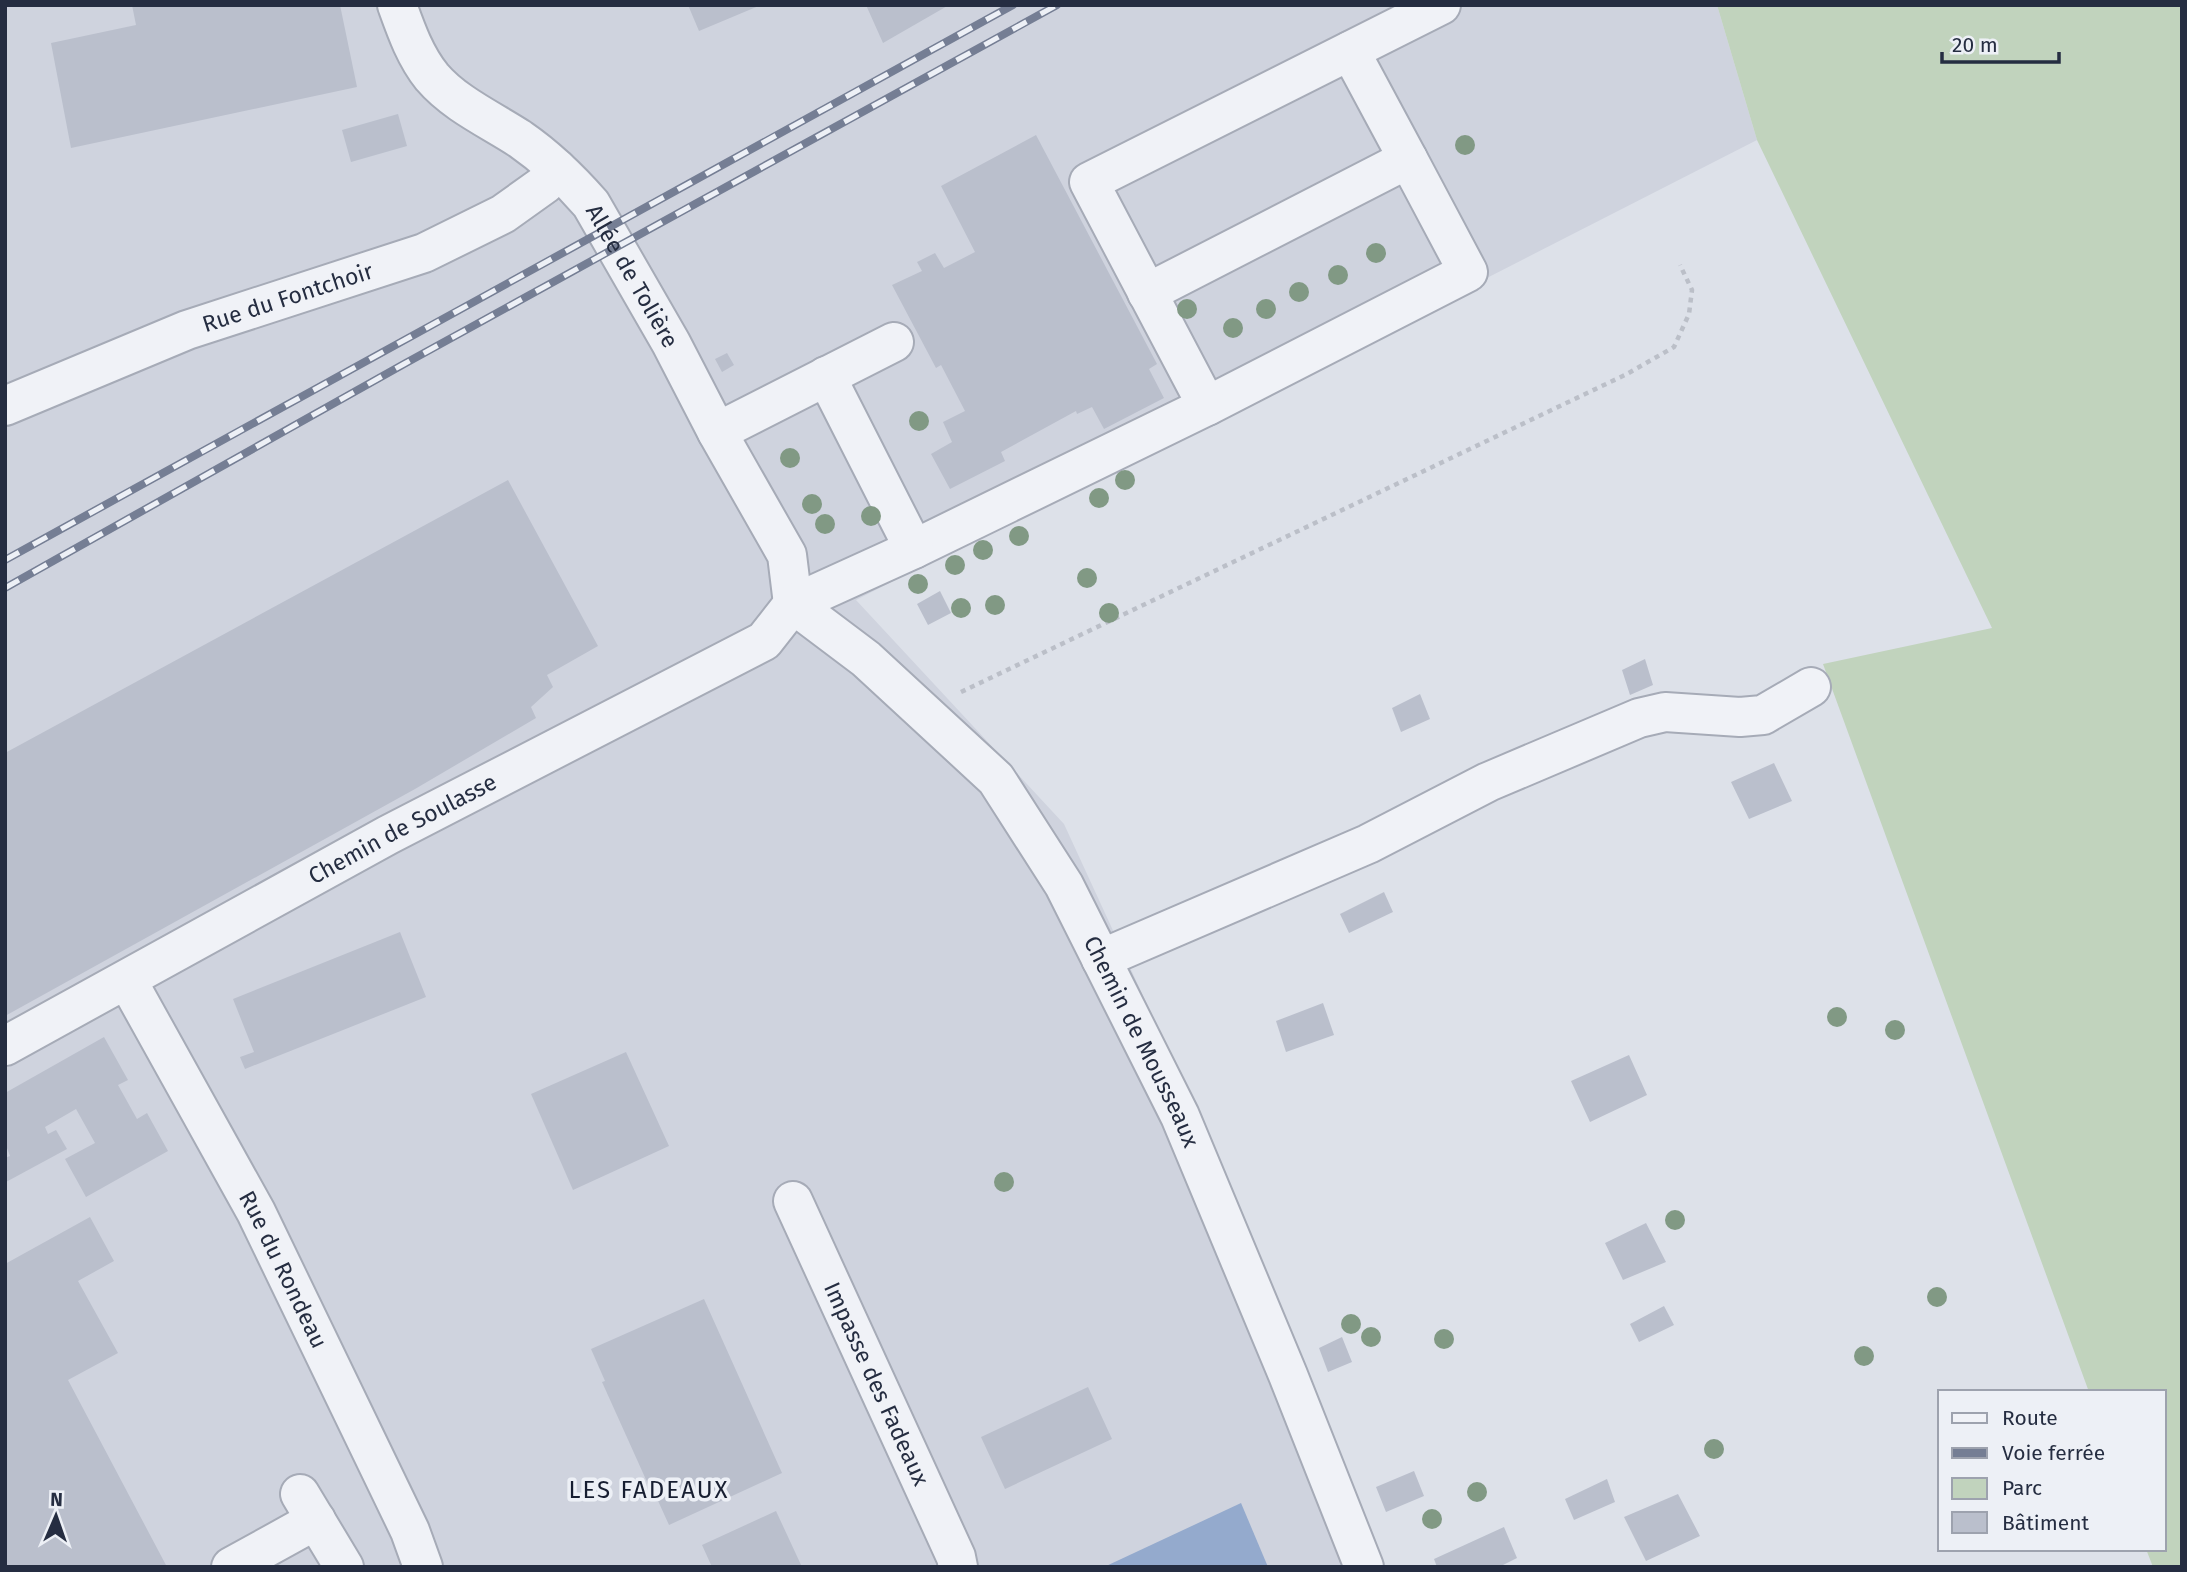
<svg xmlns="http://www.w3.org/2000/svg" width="2187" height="1572" viewBox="0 0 2187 1572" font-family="'Fira Sans',sans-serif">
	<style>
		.built { fill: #cfd3de }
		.green { fill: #c1d3bd }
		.water { fill: #94aacd }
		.building { fill: #babfcc }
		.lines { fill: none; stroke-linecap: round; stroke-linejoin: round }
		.minor-casing { stroke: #a6abb7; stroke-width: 42 }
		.path { stroke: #bbbfc8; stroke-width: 4.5; stroke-dasharray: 5 5; stroke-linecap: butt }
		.minor { stroke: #f0f2f7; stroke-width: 38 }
		.rail-casing { stroke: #757e94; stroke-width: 8 }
		.rail { stroke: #edf0f6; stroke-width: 5; stroke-dasharray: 16; stroke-linecap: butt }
		.tree { fill: #819984 }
		.labels { text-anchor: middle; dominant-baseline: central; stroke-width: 7; stroke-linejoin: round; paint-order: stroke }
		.street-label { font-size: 23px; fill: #252d41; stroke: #edf0f6 }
		.neighbourhood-label { font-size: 24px; letter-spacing: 2px; fill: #171e31; stroke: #edf0f6 }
	</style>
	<rect width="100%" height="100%" fill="#dde1e9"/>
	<path class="built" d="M5,5H1717L1757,140L856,600L1064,824L1226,1176L1383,1567H5Z"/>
	<path class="green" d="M1717,5H2182V1567H2153L2146,1549H2164V1392H2089L1823,664L1992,628L1757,140Z"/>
	<path class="water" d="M1241,1503L1268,1567H1104Z"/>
	<path class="building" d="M132,5H340L357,87L71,148L51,43L136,25Z
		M688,5H761L699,31Z
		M866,5H949L883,43Z
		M398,114L407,146L351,162L342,130Z
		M1036,135L1157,364L1149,369L1164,398L1104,429L1092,407L1077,414L1076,411L1001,452L1005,461L950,489L931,454L952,442L943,422L965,411L941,365L936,368L892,285L922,271L917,262L935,253L944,268L975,252L941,186Z
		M727,353L734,365L722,372L715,359Z
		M508,480L598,646L547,675L553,687L531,707L536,718L415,789L5,1016V753Z
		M940,591L951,613L928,625L917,604Z
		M1645,659L1653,685L1630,695L1622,670Z
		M1420,694L1430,719L1401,732L1392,708Z
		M1774,763L1792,801L1749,819L1731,782Z
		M1384,892L1393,912L1349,933L1340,914Z
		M400,932L426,997L245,1069L240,1057L254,1052L233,999Z
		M1323,1003L1334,1035L1286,1052L1276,1021Z
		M104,1037L128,1080L118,1085L137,1119L147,1113L168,1151L86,1197L65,1159L95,1143L76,1109L45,1127L48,1134L56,1130L67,1149L6,1182L5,1158L10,1156L7,1148L5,1149V1093Z
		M626,1052L669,1146L573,1190L531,1094Z
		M1629,1055L1647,1095L1590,1122L1571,1081Z
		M90,1217L114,1261L78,1281L118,1353L68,1380L167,1567H5V1264Z
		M1646,1223L1666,1262L1623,1280L1605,1243Z
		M704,1299L782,1473L669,1525L654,1492L652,1493L602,1382L605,1381L591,1349Z
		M1664,1306L1674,1325L1639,1342L1630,1324Z
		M1342,1337L1352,1362L1328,1372L1319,1348Z
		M1088,1387L1112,1439L1005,1489L981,1437Z
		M1414,1471L1424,1496L1386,1512L1376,1487Z
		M1607,1479L1615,1502L1574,1520L1565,1499Z
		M1678,1494L1700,1536L1646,1561L1624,1517Z
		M776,1511L802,1567H712L702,1545Z
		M1504,1527L1517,1558L1499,1567H1437L1434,1559Z"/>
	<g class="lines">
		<defs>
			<g id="minor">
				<path id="s1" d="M397,5C406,30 415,56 432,77C455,104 491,120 520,139C546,157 570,180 591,204L671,343L717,432L787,555L793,604"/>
				<path d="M1350,51L1408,159"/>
				<path d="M1147,293L1408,159L1468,272L1207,406"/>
				<path id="s2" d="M5,406L187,330L424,253L503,214L545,184L557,169"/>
				<path d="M717,432L894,342"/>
				<path d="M914,549L1207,406L1089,182L1441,5"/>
				<path id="s3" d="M793,604L866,659L996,779L1064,885L1180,1116L1288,1375L1364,1567"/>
				<path d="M1101,959L1368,844L1488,782L1639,718L1665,712L1740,717L1763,715L1811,687"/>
				<path id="s4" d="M127,980L256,1212L410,1531L423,1567"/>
				<path id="s5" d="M5,1046L388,835L764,641L793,604L914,549L826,376"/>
				<path id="s6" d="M793,1201L956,1557L958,1567"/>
				<path d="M300,1494L344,1567"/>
				<path d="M231,1567L316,1520"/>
			</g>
		</defs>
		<use href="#minor" class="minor-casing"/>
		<path class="path" d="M961,692L1627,374L1674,347L1689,314L1692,290L1680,265"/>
		<use href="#minor" class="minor"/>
		<defs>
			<path id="rail" d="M5,560L1013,5
				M5,588L404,364L1057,5"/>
		</defs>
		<use href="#rail" class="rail-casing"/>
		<use href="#rail" class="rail"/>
	</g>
	<g class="tree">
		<circle cx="1465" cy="145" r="10"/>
		<circle cx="1376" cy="253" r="10"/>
		<circle cx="1338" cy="275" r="10"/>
		<circle cx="1299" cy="292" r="10"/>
		<circle cx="1187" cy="309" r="10"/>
		<circle cx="1266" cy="309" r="10"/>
		<circle cx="1233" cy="328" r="10"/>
		<circle cx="919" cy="421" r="10"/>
		<circle cx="790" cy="458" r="10"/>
		<circle cx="1125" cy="480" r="10"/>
		<circle cx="1099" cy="498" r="10"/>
		<circle cx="812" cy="504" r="10"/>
		<circle cx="871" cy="516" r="10"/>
		<circle cx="825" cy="524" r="10"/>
		<circle cx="1019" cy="536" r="10"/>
		<circle cx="983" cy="550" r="10"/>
		<circle cx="955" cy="565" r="10"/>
		<circle cx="1087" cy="578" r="10"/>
		<circle cx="918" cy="584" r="10"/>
		<circle cx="995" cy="605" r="10"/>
		<circle cx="961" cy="608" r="10"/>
		<circle cx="1109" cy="613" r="10"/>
		<circle cx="1837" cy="1017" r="10"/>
		<circle cx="1895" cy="1030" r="10"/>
		<circle cx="1004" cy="1182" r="10"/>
		<circle cx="1675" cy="1220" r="10"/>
		<circle cx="1937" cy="1297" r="10"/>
		<circle cx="1351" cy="1324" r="10"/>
		<circle cx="1371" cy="1337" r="10"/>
		<circle cx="1444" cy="1339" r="10"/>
		<circle cx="1864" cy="1356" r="10"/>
		<circle cx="1714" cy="1449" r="10"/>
		<circle cx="1477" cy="1492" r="10"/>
		<circle cx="1432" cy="1519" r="10"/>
	</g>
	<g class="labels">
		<g class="street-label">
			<text stroke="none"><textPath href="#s1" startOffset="368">Allée de Tolière</textPath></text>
			<text stroke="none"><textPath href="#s2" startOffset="303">Rue du Fontchoir</textPath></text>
			<text stroke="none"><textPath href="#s5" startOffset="453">Chemin de Soulasse</textPath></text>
			<text stroke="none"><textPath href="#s3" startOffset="569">Chemin de Mousseaux</textPath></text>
			<text stroke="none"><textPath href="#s4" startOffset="329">Rue du Rondeau</textPath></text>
			<text stroke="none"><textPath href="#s6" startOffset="201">Impasse des Fadeaux</textPath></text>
		</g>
		<g class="neighbourhood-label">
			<text x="649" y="1490">LES FADEAUX</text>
		</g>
	</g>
	<rect width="2187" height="1572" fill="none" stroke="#252d41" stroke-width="14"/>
	<rect x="1938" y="1390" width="228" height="161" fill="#edf0f6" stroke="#9da2ae" stroke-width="2"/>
	<rect x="1952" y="1413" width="35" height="10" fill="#f0f2f7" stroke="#9da2ae" stroke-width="2"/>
	<text x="2002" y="1425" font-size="21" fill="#252d41">Route</text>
	<rect x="1952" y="1448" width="35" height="10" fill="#757e94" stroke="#9da2ae" stroke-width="2"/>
	<text x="2002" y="1460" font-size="21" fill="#252d41">Voie ferrée</text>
	<rect x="1952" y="1478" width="35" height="21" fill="#c1d3bd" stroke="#9da2ae" stroke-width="2"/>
	<text x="2002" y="1495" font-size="21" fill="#252d41">Parc</text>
	<rect x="1952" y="1512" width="35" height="21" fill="#babfcc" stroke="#9da2ae" stroke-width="2"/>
	<text x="2002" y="1530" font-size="21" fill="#252d41">Bâtiment</text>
	<g transform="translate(56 1516) rotate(2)" stroke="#edf0f6" stroke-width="5" paint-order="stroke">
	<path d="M0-5L12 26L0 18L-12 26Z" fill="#252d41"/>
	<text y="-10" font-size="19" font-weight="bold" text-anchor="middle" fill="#252d41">N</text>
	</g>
	<path d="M1942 52v10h117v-10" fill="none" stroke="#252d41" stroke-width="3.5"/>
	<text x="1952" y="52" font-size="21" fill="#252d41" stroke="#edf0f6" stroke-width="5" paint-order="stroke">20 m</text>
</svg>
